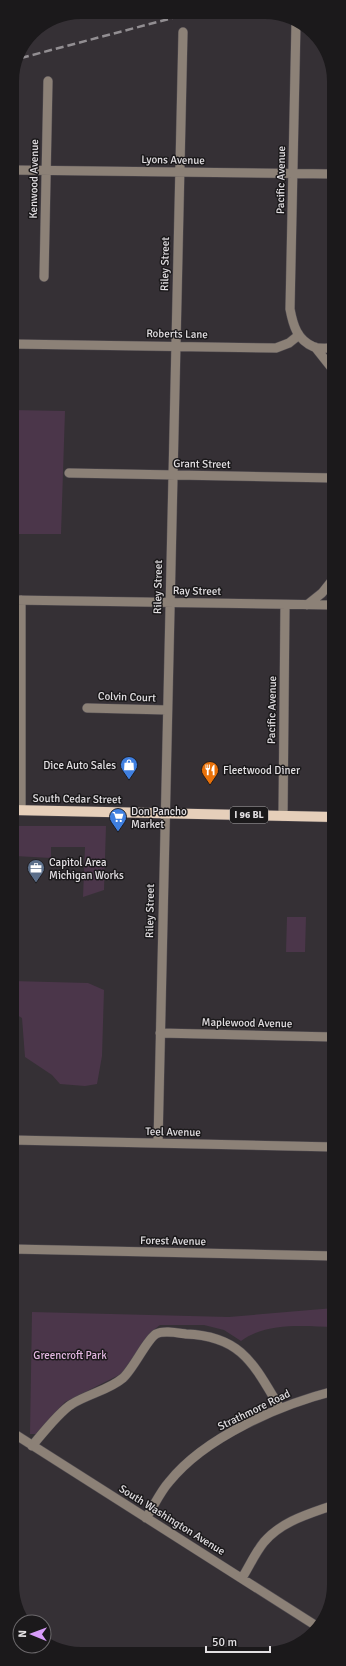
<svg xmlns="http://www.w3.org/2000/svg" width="346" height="1666" viewBox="0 0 346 1666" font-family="Signika,sans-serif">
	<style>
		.green { fill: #4b364a }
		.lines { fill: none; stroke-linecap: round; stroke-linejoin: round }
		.minor-casing { stroke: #514c51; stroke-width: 10 }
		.major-casing { stroke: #514c51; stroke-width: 11 }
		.minor { stroke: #8c8177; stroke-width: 9 }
		.major { stroke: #e6cfba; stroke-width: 10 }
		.rail { stroke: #928e92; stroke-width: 2.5; stroke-dasharray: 8 4; stroke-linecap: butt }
		.labels { text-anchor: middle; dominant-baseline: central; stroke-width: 3; stroke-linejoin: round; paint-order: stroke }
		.shield { fill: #1b191b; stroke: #a6a4a6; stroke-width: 1 }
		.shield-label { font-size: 10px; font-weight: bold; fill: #e2dfe2 }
		.street-label { font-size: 11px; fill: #e2dfe2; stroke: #1b191b }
		.poi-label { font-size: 11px; fill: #e2dfe2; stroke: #1b191b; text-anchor: start }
		.park-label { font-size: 11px; fill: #e2b7e0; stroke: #1b191b }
	</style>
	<rect width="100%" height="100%" fill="#353035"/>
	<path class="green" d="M12,410L65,411L61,534H12Z
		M12,826H106L104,890L83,897L85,847H51V858L15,856V846H12Z
		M287,917H306L305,952H286Z
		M12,981L88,983L104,990L102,1056L97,1084L85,1086L60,1084L52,1075L25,1057L22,1018L12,1012Z
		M334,1308V1327C303,1326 267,1322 241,1341L224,1330L204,1325H160L151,1332L121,1374L65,1402L36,1434H30L32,1312L229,1317Z"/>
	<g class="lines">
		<defs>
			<path id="minor" d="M296,23L290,309C293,325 297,340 314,347C319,349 328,348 334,348
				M12,170L333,174
				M44,277L48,81
				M12,344L276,348L289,343L299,335
				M315,347L334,371
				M69,473L334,478
				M12,600L334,605
				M307,605L322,593L334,578
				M87,708L167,710
				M21,810V600
				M283,816L285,605
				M160,1033L334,1037
				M12,1140L334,1147
				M158,1143L183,32
				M12,1249L334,1256
				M13,1433L318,1627
				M32,1446C42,1434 60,1411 72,1404C88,1394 109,1390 123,1378C134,1368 147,1339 156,1334C164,1330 178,1333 186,1334C242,1336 254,1365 280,1408
				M146,1518C154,1506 160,1492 169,1482C205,1437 279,1405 334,1391
				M242,1578C249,1567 255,1553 264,1542C282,1521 309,1514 334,1505"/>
			<path id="major" d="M12,810L334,817"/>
		</defs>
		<use href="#minor" class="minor-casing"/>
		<use href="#major" class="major-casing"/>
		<use href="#minor" class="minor"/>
		<use href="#major" class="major"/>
		<path class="rail" d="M21,58L180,16"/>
	</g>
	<defs>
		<symbol id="shop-pin" viewBox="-11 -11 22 30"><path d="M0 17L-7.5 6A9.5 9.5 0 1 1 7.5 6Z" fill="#3f7fe0" stroke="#1b191b"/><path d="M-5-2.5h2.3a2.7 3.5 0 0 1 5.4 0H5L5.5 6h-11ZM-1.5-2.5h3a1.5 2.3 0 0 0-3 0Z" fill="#fff"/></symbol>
		<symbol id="restaurant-pin" viewBox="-11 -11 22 30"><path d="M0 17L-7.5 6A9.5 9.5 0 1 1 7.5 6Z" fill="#e8710a" stroke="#1b191b"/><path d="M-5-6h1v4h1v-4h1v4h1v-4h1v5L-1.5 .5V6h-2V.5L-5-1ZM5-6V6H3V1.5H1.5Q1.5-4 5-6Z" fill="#fff"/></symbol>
		<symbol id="supermarket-pin" viewBox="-11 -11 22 30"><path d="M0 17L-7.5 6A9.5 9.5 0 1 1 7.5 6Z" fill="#3f7fe0" stroke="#1b191b"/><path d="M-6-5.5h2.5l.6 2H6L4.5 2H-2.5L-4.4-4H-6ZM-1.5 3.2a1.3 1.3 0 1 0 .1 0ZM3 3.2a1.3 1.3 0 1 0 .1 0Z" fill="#fff"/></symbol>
		<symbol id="office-pin" viewBox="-11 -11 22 30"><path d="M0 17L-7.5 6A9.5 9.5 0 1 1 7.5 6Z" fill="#5c6f8a" stroke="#1b191b"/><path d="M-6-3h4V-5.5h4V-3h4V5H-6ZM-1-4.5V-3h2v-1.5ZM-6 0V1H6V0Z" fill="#fff"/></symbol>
	</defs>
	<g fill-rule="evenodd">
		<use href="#shop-pin" x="119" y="755" width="20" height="27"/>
		<use href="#restaurant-pin" x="200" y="760" width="20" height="27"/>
		<use href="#supermarket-pin" x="108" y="807" width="20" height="27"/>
		<use href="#office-pin" x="26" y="858" width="20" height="27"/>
	</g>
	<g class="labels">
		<rect class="shield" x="230" y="807" width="38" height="16" rx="3"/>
		<g class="shield-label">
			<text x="249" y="815">I 96 BL</text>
		</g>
		<g class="street-label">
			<text transform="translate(173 160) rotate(1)">Lyons Avenue</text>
			<text transform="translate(34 179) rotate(-89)">Kenwood Avenue</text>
			<text transform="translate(281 180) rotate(-89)">Pacific Avenue</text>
			<text transform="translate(165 264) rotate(-89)">Riley Street</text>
			<text transform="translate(177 334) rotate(1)">Roberts Lane</text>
			<text transform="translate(202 464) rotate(1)">Grant Street</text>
			<text transform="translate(158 587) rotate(-89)">Riley Street</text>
			<text transform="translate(197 591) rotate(1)">Ray Street</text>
			<text transform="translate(127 697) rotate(2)">Colvin Court</text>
			<text transform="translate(272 710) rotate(-89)">Pacific Avenue</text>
			<text transform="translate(77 799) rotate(1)">South Cedar Street</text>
			<text transform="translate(150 911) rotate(-89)">Riley Street</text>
			<text transform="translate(247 1023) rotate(1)">Maplewood Avenue</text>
			<text transform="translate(173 1132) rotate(1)">Teel Avenue</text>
			<text transform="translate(173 1241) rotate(1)">Forest Avenue</text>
			<text transform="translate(254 1410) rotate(-26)">Strathmore Road</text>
			<text transform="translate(172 1520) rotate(32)">South Washington Avenue</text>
		</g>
		<g class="poi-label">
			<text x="116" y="765" text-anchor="end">Dice Auto Sales</text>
			<text x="223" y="770">Fleetwood Diner</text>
			<text x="131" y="811">Don Pancho<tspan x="131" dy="13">Market</tspan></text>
			<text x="49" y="862">Capitol Area<tspan x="49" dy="13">Michigan Works</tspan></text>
		</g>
		<g class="park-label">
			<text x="70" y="1355">Greencroft Park</text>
		</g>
	</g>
	<path d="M0 0H346V1666H0ZM81 19H265A62 62 0 0 1 327 81V1585A62 62 0 0 1 265 1647H81A62 62 0 0 1 19 1585V81A62 62 0 0 1 81 19Z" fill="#1b191b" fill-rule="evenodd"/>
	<g transform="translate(32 1634) rotate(271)"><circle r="19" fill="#1b191b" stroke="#6b686b"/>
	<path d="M0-3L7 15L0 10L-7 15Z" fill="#d79bf9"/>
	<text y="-6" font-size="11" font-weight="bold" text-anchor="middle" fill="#e2dfe2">N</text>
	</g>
	<path d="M206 1646v6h64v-6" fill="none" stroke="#e2dfe2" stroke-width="2"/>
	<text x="212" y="1646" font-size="12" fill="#e2dfe2" stroke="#1b191b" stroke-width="3" paint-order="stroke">50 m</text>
</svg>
